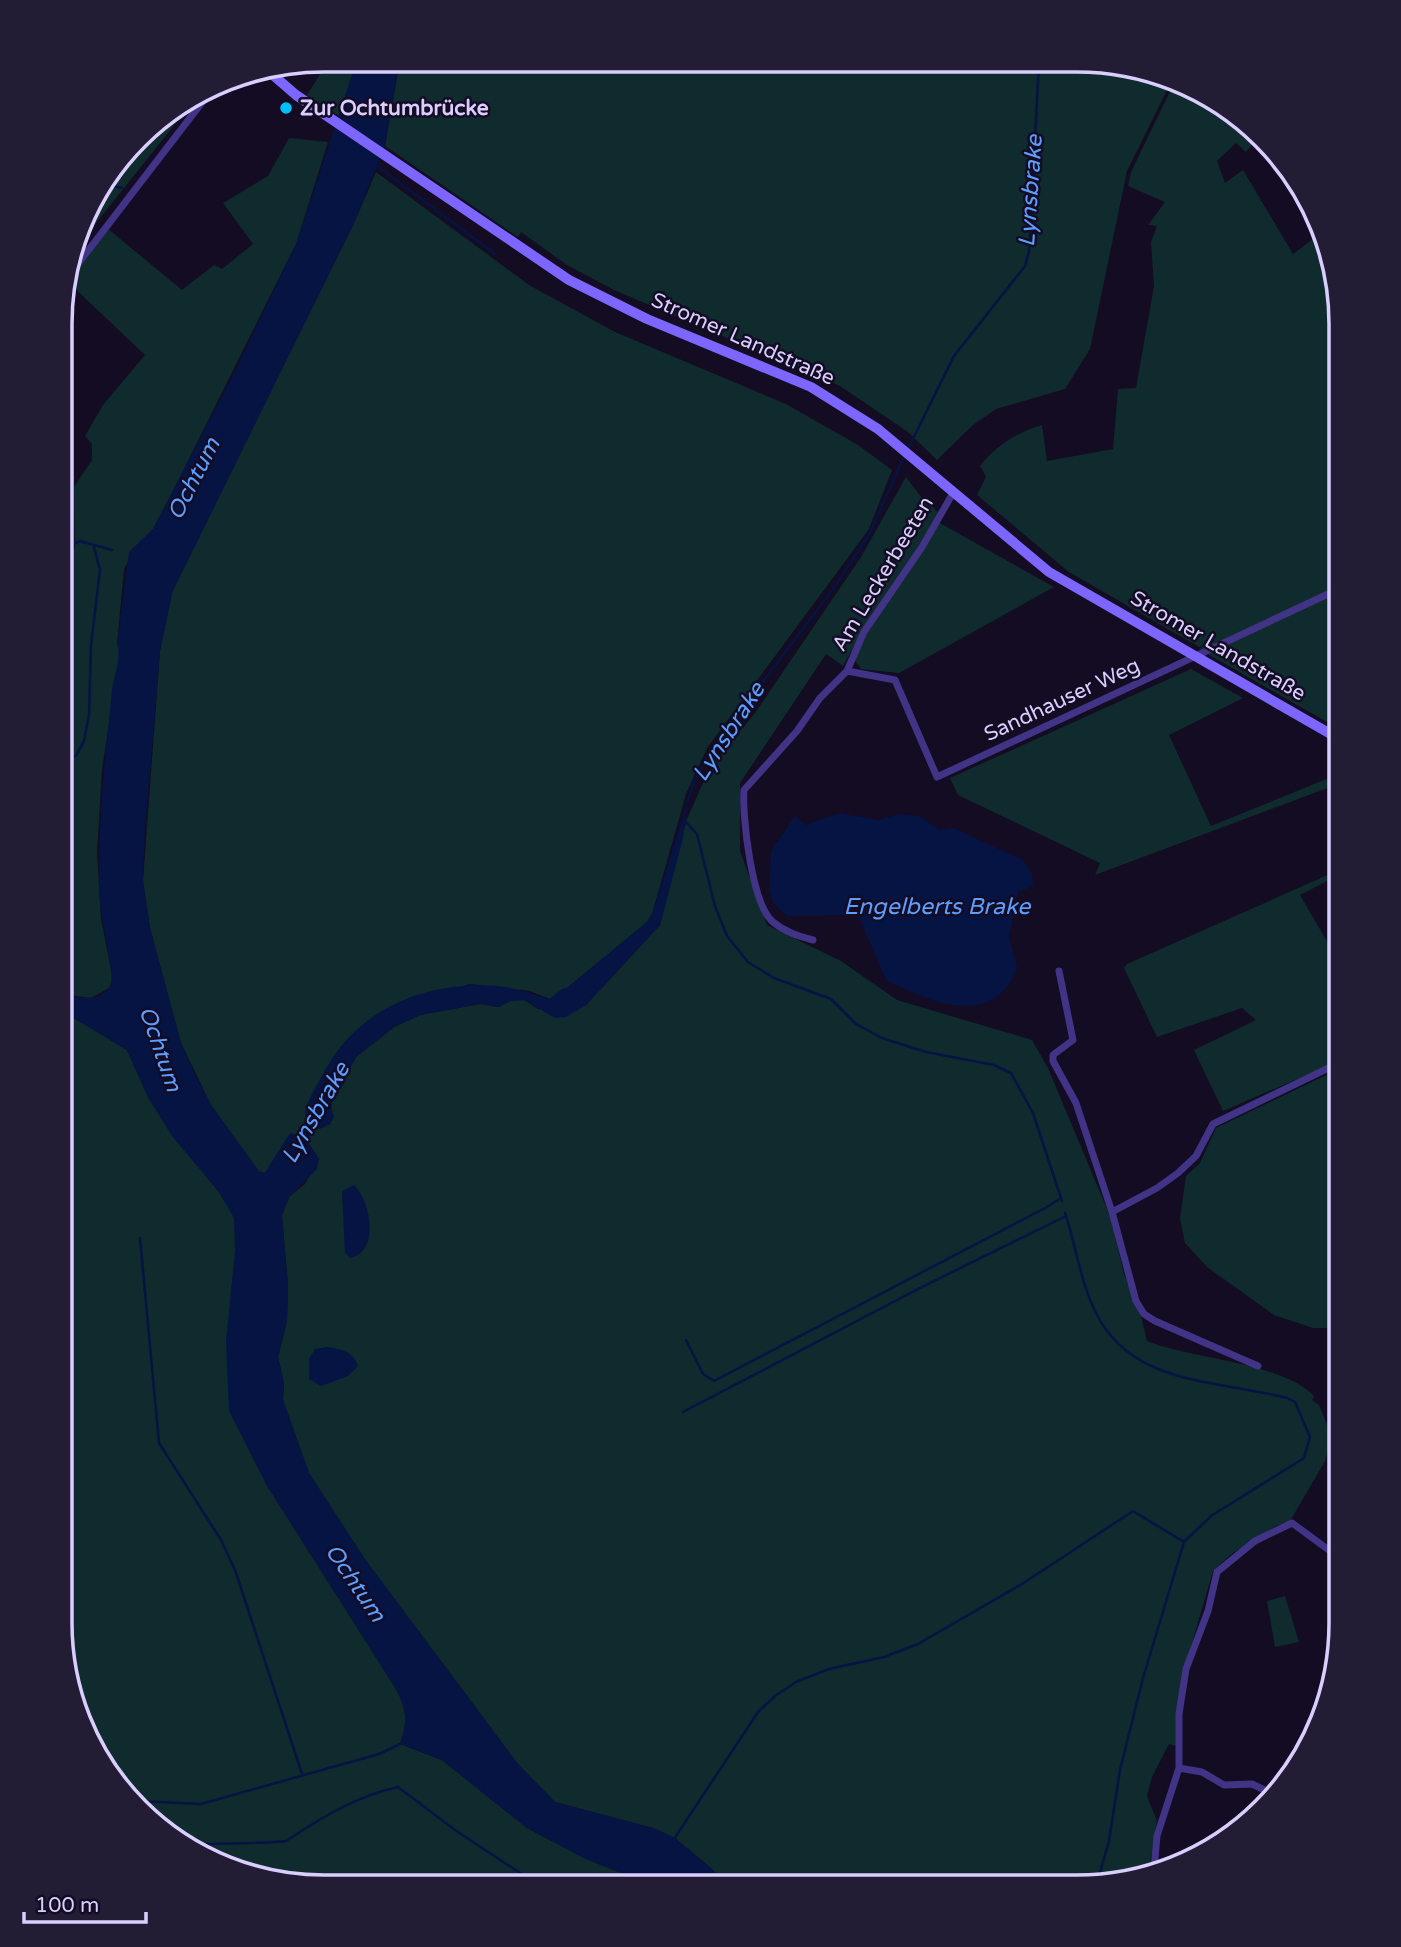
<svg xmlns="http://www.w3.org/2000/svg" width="1401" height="1947" viewBox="0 0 1401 1947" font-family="'Varela Round',sans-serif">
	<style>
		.green { fill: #0f2b2e }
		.water { fill: #061443 }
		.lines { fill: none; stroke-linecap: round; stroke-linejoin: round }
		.stream { stroke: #061443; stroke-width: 2.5 }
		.minor { stroke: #413386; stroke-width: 7 }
		.secondary { stroke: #7d65ff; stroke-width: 10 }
		.poi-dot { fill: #00bff9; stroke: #130c23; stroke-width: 2.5 }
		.labels { text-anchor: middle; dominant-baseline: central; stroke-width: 5; stroke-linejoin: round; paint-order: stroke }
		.poi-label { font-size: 21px; font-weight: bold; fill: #daceff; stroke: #130c23; text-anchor: start }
		.street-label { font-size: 21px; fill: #daceff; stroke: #130c23 }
		.water-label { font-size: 23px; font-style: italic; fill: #5c9eff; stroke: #130c23 }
		.rim { fill: none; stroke: #daceff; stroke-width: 3.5 }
	</style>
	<rect width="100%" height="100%" fill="#130c23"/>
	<path class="green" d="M329,60H357L339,116L307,95Z
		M400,60L1113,62L1173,78L1127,171L1090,349L1065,389L996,409L973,425L937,460L908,432L840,386L614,290L567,265L521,232L518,237L385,146Z
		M1176,79L1238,114L1258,138L1246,152L1236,143L1217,161L1225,183L1243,170L1293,254L1321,233L1341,323V730L1199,649L1217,639L1199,647L1069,572L977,495L986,477L980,466C997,445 1016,433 1042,425L1047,461L1113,449L1118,389L1136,388L1154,286L1151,242L1157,226L1148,225L1165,202L1128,186L1131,172Z
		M197,97L180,118L76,248L95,192L150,125Z
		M289,138L328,142L296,244L171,495L153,529L136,548L124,569L117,644L120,651L102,770L97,852L101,919L113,979L109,988L91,998L61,994V557L75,548L74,487L92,460V444L85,436L103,405L145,355L67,281L107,228L182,290L214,265L222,269L253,244L223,203L268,176Z
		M376,172L529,285L615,332L786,404L858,445L892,470L869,529L707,748L686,794L652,914L647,922L567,988L562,989L550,999L530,991L469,984L341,1046L306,1110L308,1123L299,1137L289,1135L265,1173L259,1172L211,1105L181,1043L150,928L143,881L160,651L172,593L183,568L355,221Z
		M906,477L921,497L938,512C910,565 872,613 843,666L826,654L740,783V851L767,925L841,961L897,1000L1032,1040L1048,1068L1110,1216L1124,1274L1141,1316L1147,1341C1192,1359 1284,1363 1314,1396L1312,1400L1319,1405L1329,1429V1447L1325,1461L1290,1521L1276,1526L1230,1555L1213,1571L1187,1660L1179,1747L1169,1744L1152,1777L1147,1796L1157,1821L1149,1871L1078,1887H728L712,1869L675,1838L653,1828L555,1802L517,1763L364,1558L309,1473L283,1400L284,1383L278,1357L287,1321L288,1285L282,1216L289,1197L305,1184L319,1159L307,1141L315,1127L319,1129L330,1124L333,1117C328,1104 334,1093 344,1084L343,1080L356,1057L394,1027L420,1015L480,1004L499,1007L510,1001L524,1000L538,1009L586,1005L660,925L687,819L709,769L755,713L861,557Z
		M938,522L1054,587L899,673L861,669L855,660L867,634Z
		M1191,669L1243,698L1169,735L1211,826L1341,773V783L1095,875L1100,863L958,795L950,778Z
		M1341,869V896L1333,878L1300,895L1328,943L1341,938V1060L1223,1111L1194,1050L1256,1020L1242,1008L1157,1037L1124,968L1127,964Z
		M61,1014L72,1017L127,1050L148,1097L172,1135L219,1192L235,1218L236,1250L266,1484L396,1689C407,1710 408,1721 400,1744L442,1760L527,1828L586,1859L654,1886L289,1885L223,1868L163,1833L87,1740L60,1624Z
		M1341,1068V1328H1313L1274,1315L1207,1267L1185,1243L1180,1218L1186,1176L1200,1163L1216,1128Z
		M1285,1596L1299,1642L1275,1647L1267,1601Z"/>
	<path class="water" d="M357,60H400L385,145L355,221L172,593L160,651L145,831L143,881L150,928L181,1043L195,1075L211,1105L259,1171L265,1173L289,1135L292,1133L299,1137C310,1125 303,1121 306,1108C310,1096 319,1082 325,1070C360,1007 429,980 498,986C517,988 532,995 550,999L562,989L567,988L647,922L652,914L688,801L683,838L660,925L586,1005L566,1017L555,1018L524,1000L510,1001L499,1007L480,1004L420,1015L394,1027L356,1057L343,1080L344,1084C334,1093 328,1104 334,1117L330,1124L319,1129L315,1127L307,1141L319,1159L317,1169L289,1197L282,1216L288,1285L287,1321L278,1357L284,1383L283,1400L309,1473L364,1558L517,1763L555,1802L653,1828L675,1838L712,1869L728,1887L654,1886L586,1859L527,1828L442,1760L400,1744C408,1721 407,1710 396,1689L266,1484L229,1411L226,1341L235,1251L234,1218L219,1192L172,1136L148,1097L127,1050L72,1017L61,1014V994C76,997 99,1004 110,987C116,976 101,920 100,903C96,831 105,762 112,690C114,676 122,656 117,644L129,552L153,529L236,369L296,244Z
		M840,813L878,820L899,814L919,816L940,830L953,828L1023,860L1032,874L1033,886L1018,892L1009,936L1017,967C995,1031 930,1002 886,980L858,915L787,916L773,903L769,890L771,851L795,816L805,825Z
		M354,1185C371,1201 380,1252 350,1258L345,1253L342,1191Z
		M328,1347C343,1350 353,1351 358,1366L348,1376L321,1386L309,1379V1359L315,1349Z"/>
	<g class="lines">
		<path class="stream" d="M377,166L495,254
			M102,183L122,188
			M907,451L954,356L1025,266L1029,251L1039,63
			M61,549L80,541L112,550
			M61,759L76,756L84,741L89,715L91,645L100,570L94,547
			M687,802L695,780L719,740L833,589L869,535L904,457
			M684,820L697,834L715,906L727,936L748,962L774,978L831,999L856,1024L882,1038L926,1052L994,1065L1011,1073L1033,1113L1062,1201
			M1065,1213C1076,1245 1080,1280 1095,1311C1130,1386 1218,1380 1287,1398L1295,1402L1310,1437L1304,1458L1211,1516L1184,1542L1143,1678L1120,1770L1109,1841L1097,1883
			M140,1238L159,1443L221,1540L235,1570L302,1774
			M686,1340L703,1374L714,1381L1047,1207L1061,1198
			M683,1412L922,1287L1066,1216
			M137,1801L201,1804L379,1754L400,1744
			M674,1839L758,1712L775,1696L796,1682L829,1669L884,1657L918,1644L1022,1584L1133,1511L1184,1542
			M183,1845C196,1844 281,1843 286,1841C321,1818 356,1796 398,1787L455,1830L520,1873L546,1886"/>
		<path class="minor" d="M64,282L213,88
			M847,671L895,680L937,777L1341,588
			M813,940C798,936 785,932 773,922C752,905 742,817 744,790L797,731L820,698L847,671L864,632L922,547L953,493
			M1059,971L1073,1040L1053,1055V1061L1076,1103L1112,1212L1136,1301L1144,1314L1155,1321L1258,1366
			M1112,1212L1157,1188L1178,1173L1196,1156L1213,1124L1341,1062
			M1179,1768L1202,1772L1224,1785L1252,1784L1275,1795
			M1154,1870L1157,1836L1179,1768V1714L1186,1669L1208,1611L1217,1572L1255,1541L1292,1523L1341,1559"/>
		<path class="secondary" d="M266,69L296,95L569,280L647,319L811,387L878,429L1049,572L1341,740"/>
	</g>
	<circle class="poi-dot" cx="286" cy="108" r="7"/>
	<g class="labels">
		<g class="poi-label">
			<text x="300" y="108">Zur Ochtumbrücke</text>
		</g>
		<g class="street-label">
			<text transform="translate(743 339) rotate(24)">Stromer Landstraße</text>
			<text transform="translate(883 574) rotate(-59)">Am Leckerbeeten</text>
			<text transform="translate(1218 646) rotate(30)">Stromer Landstraße</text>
			<text transform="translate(1062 700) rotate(-25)">Sandhauser Weg</text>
		</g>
		<g class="water-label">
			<text transform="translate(1031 191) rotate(-86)">Lynsbrake</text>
			<text transform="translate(194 479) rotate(-63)">Ochtum</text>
			<text transform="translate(729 732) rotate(-57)">Lynsbrake</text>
			<text x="937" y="907">Engelberts Brake</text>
			<text transform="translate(160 1049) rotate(71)">Ochtum</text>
			<text transform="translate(316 1113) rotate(-60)">Lynsbrake</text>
			<text transform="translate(355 1583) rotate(56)">Ochtum</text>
		</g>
	</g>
	<path d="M0 0H1401V1947H0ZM324 72H1077A252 252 0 0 1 1329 324V1623A252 252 0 0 1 1077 1875H324A252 252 0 0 1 72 1623V324A252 252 0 0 1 324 72Z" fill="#231c35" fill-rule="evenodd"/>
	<path class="rim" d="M324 72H1077A252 252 0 0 1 1329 324V1623A252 252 0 0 1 1077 1875H324A252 252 0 0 1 72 1623V324A252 252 0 0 1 324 72Z"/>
	<path d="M24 1912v10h122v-10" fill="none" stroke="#daceff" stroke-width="3.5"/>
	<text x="35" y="1912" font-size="21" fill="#daceff" stroke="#130c23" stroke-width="5" paint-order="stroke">100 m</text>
</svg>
